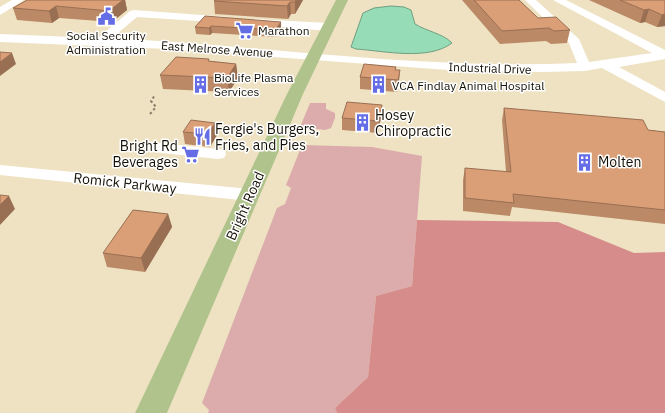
<svg xmlns="http://www.w3.org/2000/svg" width="665" height="413" viewBox="0 0 665 413" font-family="'IBM Plex Sans',sans-serif">
	<style>
		.green { fill: #dbacab }
		.forest { fill: #d58c8b }
		.water { fill: #96dcb6; stroke: #6f9f81 }
		.lines { fill: none; stroke-linecap: round; stroke-linejoin: round }
		.path { stroke: #857d67; stroke-width: 2; stroke-dasharray: 2.5 2.5; stroke-linecap: butt }
		.minor { fill: #fff; fill-rule: evenodd }
		.major { fill: #b1c38c; fill-rule: evenodd }
		.wall { fill: #bb8966 }
		.shaded-wall { fill: #996f53 }
		.building { fill: #da9f77; stroke: #996f53 }
		.labels { text-anchor: middle; dominant-baseline: central; stroke-width: 3; stroke-linejoin: round; paint-order: stroke }
		.far-poi-label { font-size: 12px; fill: #141005; stroke: #fff; text-anchor: start }
		.far-street-label { font-size: 12px; fill: #141005; stroke: #fff }
		.poi-label { font-size: 14px; fill: #141005; stroke: #fff; text-anchor: start }
		.street-label { font-size: 14px; fill: #141005; stroke: #fff }
	</style>
	<rect width="100%" height="100%" fill="#eee2c2"/>
	<path class="green" d="M310,103H326V109L335,113V118L331,128L325,130L300,127Z
		M302,145L372,147L422,156L412,286L376,296L368,377L335,408L337,413H208L209,410L202,403L277,208L285,204L291,188L286,185Z"/>
	<path class="forest" d="M417,220L558,222L634,253L665,252V413H337L335,408L368,377L376,296L412,286Z"/>
	<path class="water" d="M391,6L404,7L411,10L415,24C426,31 444,34 452,43C428,61 385,51 356,49L351,47L363,13L374,8Z"/>
	<g class="lines">
		<path class="path" d="M150,114L156,107L151,101L155,95"/>
		<path class="minor" d="M12,0H24L0,15V7Z
			M525,0H536L579,39L589,62L652,53L553,0H566L665,50V59L619,67L665,92V102L602,68L585,71L543,72L461,71L169,49L0,42V34L98,38L130,11L134,10L229,17L235,20L229,23L137,17L112,38C266,46 423,70 577,63L569,43Z
			M255,19L328,23L334,27L328,31L251,24L249,22L251,20Z
			M159,143L218,149L224,150L226,154L224,158L218,159L153,152L151,148L153,144Z
			M0,165L250,189L257,191L259,195L257,199L250,201L0,175Z"/>
		<path class="major" d="M336,0H348L303,94L167,413H135L287,94Z"/>
	</g>
	<path class="wall" d="M27,0H125L127,10L112,22L59,18L52,23L17,20L13,8Z
		M215,0H303L295,14H291L288,19L215,14L214,1Z
		M462,0H519L538,18L570,30L567,43L551,44L546,41L500,44Z
		M589,0H665V26L657,27L645,22L640,23Z
		M205,16L281,29L276,37L212,33L210,35L196,34L195,27Z
		M209,59V61L236,64L238,78L229,92L163,89L160,75Z
		M396,70L399,82L397,92L360,89V77Z
		M504,108L648,130L665,132V224L512,207L510,216L463,211V180L465,168L506,172L502,120Z
		M381,117L378,133L342,130V118Z
		M215,123L217,135L210,147L185,144L183,132Z
		M168,214L172,227L145,272L107,267L103,253Z"/>
	<path class="shaded-wall" d="M123,0H125L127,10L112,22L109,11Z
		M296,0H303L295,14V2Z
		M290,2L291,14L288,19L287,6Z
		M56,6L59,18L52,23L49,11Z
		M649,9L645,22L640,23L644,10Z
		M665,14V26L657,27L662,15Z
		M281,22V29L276,37L275,30Z
		M211,26L212,33L210,35L209,28Z
		M12,53L16,64L0,76V62Z
		M236,64L238,78L229,92L227,78Z
		M400,70L399,82L397,92L398,80Z
		M382,105L381,117L378,133L379,121Z
		M215,123L217,135L210,147L208,134Z
		M9,196L15,209L0,225V205Z
		M168,214L172,227L145,272L141,258Z"/>
	<path class="building" d="M27,0H123L109,11L56,6L49,11L13,8Z
		M215,0H296L295,2H290L287,6L214,1Z
		M474,0H519L538,18L556,17L570,30L554,31L549,28L502,31Z
		M620,0H665V14L662,15L649,9L644,10Z
		M205,16L281,22L275,30L211,26L209,28L195,27Z
		M0,52L12,53L0,62Z
		M176,57L209,59L208,61L236,64L227,78L160,75Z
		M364,64L396,67L395,70H400L398,80L360,77Z
		M347,102L382,105L379,121L342,118Z
		M504,108L643,120L648,130L665,132V210L513,194L514,203L465,198V168L511,172Z
		M191,120L215,123L208,134L183,132Z
		M0,195L9,196L0,205Z
		M133,210L168,214L141,258L103,253Z"/>
	<defs>
		<symbol id="civic-bare" viewBox="-9 -9 18 18"><path d="M-.6-6.5H3V-4.5H.6V-3L4-1V1h2V6H-6V1h2V-1L-.6-3ZM-1.2 2.5V6h2.4V2.5Z" fill="#646de6" stroke="#fff" stroke-width="2.5" paint-order="stroke"/></symbol>
		<symbol id="supermarket-bare" viewBox="-9 -9 18 18"><path d="M-6-5.5h2.5l.6 2H6L4.5 2H-2.5L-4.4-4H-6ZM-1.5 3.2a1.3 1.3 0 1 0 .1 0ZM3 3.2a1.3 1.3 0 1 0 .1 0Z" fill="#646de6" stroke="#fff" stroke-width="2.5" paint-order="stroke"/></symbol>
		<symbol id="building-bare" viewBox="-9 -9 18 18"><path d="M-4-6H4V6H1V3H-1V6H-4ZM-2.5-4.3h1.7v1.8h-1.7ZM.8-4.3h1.7v1.8H.8ZM-2.5-1h1.7V.8h-1.7ZM.8-1h1.7V.8H.8Z" fill="#646de6" stroke="#fff" stroke-width="2.5" paint-order="stroke"/></symbol>
		<symbol id="restaurant-bare" viewBox="-9 -9 18 18"><path d="M-5-6h1v4h1v-4h1v4h1v-4h1v5L-1.5 .5V6h-2V.5L-5-1ZM5-6V6H3V1.5H1.5Q1.5-4 5-6Z" fill="#646de6" stroke="#fff" stroke-width="2.5" paint-order="stroke"/></symbol>
	</defs>
	<g fill-rule="evenodd">
		<use href="#civic-bare" x="94" y="4" width="25" height="25"/>
		<use href="#supermarket-bare" x="232" y="18" width="25" height="25"/>
		<use href="#building-bare" x="188" y="72" width="25" height="25"/>
		<use href="#building-bare" x="366" y="72" width="25" height="25"/>
		<use href="#building-bare" x="350" y="110" width="25" height="25"/>
		<use href="#restaurant-bare" x="190" y="124" width="25" height="25"/>
		<use href="#supermarket-bare" x="178" y="142" width="25" height="25"/>
		<use href="#building-bare" x="572" y="150" width="25" height="25"/>
	</g>
	<g class="labels">
		<g class="far-poi-label">
			<text x="258" y="30">Marathon</text>
			<text x="106" y="35" text-anchor="middle">Social Security<tspan x="106" dy="14">Administration</tspan></text>
			<text x="214" y="77">BioLife Plasma<tspan x="214" dy="14">Services</tspan></text>
			<text x="392" y="85">VCA Findlay Animal Hospital</text>
		</g>
		<g class="far-street-label">
			<text transform="translate(217 49) rotate(4)">East Melrose Avenue</text>
			<text transform="translate(490 68) rotate(2)">Industrial Drive</text>
		</g>
		<g class="poi-label">
			<text x="375" y="115">Hosey<tspan x="375" dy="16">Chiropractic</tspan></text>
			<text x="215" y="129">Fergie's Burgers,<tspan x="215" dy="16">Fries, and Pies</tspan></text>
			<text x="178" y="146" text-anchor="end">Bright Rd<tspan x="178" dy="16">Beverages</tspan></text>
			<text x="598" y="162">Molten</text>
		</g>
		<g class="street-label">
			<text transform="translate(125 183) rotate(6)">Romick Parkway</text>
			<text transform="translate(245 206) rotate(-66)">Bright Road</text>
		</g>
	</g>
</svg>
